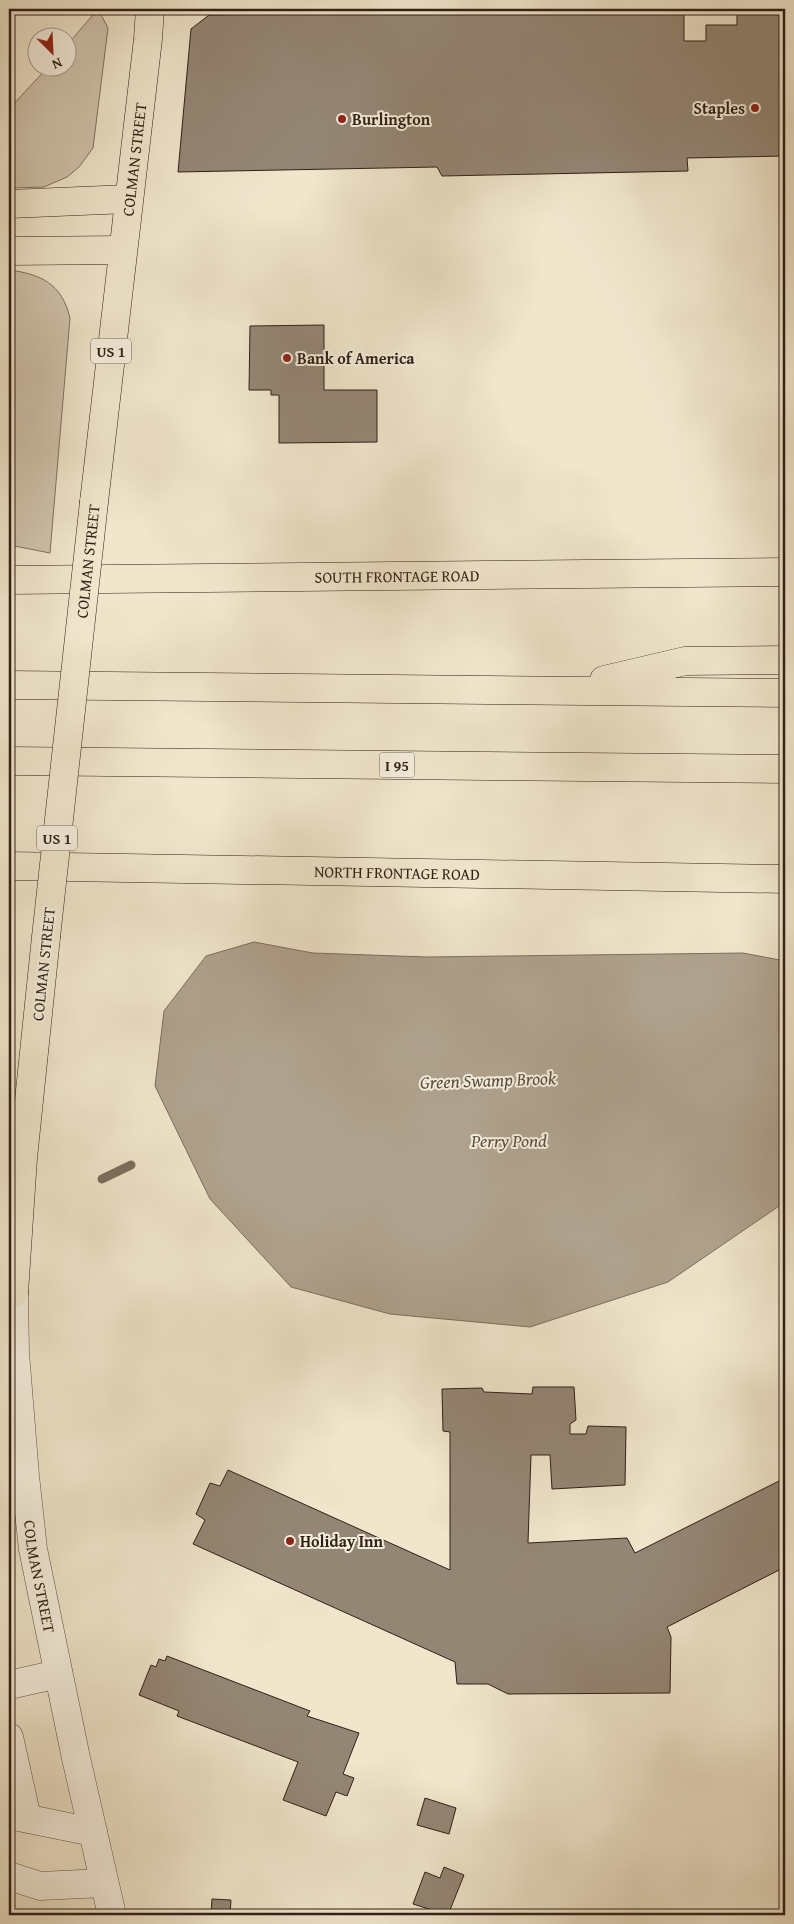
<svg xmlns="http://www.w3.org/2000/svg" width="794" height="1924" viewBox="0 0 794 1924" font-family="'Gentium Book Plus',serif">
	<style>
		.green { fill: #d0c4ad; stroke: #807262 }
		.water { fill: #afa28e; stroke: #7d6e5e }
		.lines { fill: none; stroke-linecap: round; stroke-linejoin: round }
		.stream { stroke: #7d6e5e; stroke-width: 9 }
		.building { fill: #948675; stroke: #311f16 }
		.minor-casing { stroke: #615144; stroke-width: 29 }
		.major-casing { stroke: #311f16; stroke-width: 29 }
		.highway-casing { stroke: #311f16; stroke-width: 29 }
		.minor { stroke: #f5efde; stroke-width: 28 }
		.major { stroke: #f0e6cc; stroke-width: 28 }
		.highway { stroke: #f0e6cc; stroke-width: 28 }
		.major-bridge-casing { stroke: #311f16; stroke-width: 29; stroke-linecap: butt }
		.major-bridge { stroke: #f0e6cc; stroke-width: 28 }
		.poi-dot { fill: #8f2418; stroke: #f5efde; stroke-width: 2 }
		.labels { text-anchor: middle; dominant-baseline: central; stroke-width: 4; stroke-linejoin: round; paint-order: stroke }
		.shield { fill: #f5efde; stroke: #6c5d52; stroke-width: 1 }
		.shield-label { font-size: 15px; font-weight: bold; fill: #311f16 }
		.poi-label { font-size: 16px; font-weight: bold; fill: #311f16; stroke: #f5efde; text-anchor: start }
		.street-label { font-size: 16px; fill: #311f16; stroke: #f5efde }
		.water-label { font-size: 18px; font-style: italic; fill: #5d4d40; stroke: #f5efde }
	</style>
	<rect width="100%" height="100%" fill="#f0e6cc"/>
	<filter id="stains"><feTurbulence type="fractalNoise" baseFrequency=".004" numOctaves="4"/><feColorMatrix values="0 0 0 0 .2 0 0 0 0 .09 0 0 0 0 .02 0 0 0 .5 -.17"/></filter>
	<radialGradient id="worn" r=".72"><stop offset=".6" stop-color="#630" stop-opacity="0"/><stop offset="1" stop-color="#630" stop-opacity=".3"/></radialGradient>
	<path class="green" d="M98,9L108,28L93,148L79,167L67,177L44,187L9,188V109L47,68H68V44Z
		M9,270C41,274 62,284 70,318L50,553L9,545Z"/>
	<path class="water" d="M254,942L313,953L427,957L743,953L785,961V1202L668,1282L530,1327L390,1314L291,1287L210,1199L155,1086L164,1011L206,956Z"/>
	<g class="lines">
		<path class="stream" d="M102,1179L131,1165"/>
	</g>
	<path class="building" d="M423,9H684V41H706V25H737V9H785V156L687,158L688,171L442,176L437,167L178,172L191,29L209,15L423,12Z
		M324,325V390H377V442L279,443V395H271V390H249L250,326Z
		M533,1387H574L576,1420L570,1424V1434H586L588,1426L626,1427L625,1485L552,1489L550,1455H531L528,1543L627,1538L635,1553L785,1478V1567L667,1627L671,1637L670,1693L508,1694L488,1684H457L455,1662L193,1544L205,1520L196,1514L210,1483L220,1486L228,1470L450,1570V1432L443,1431L442,1389L482,1388L484,1392L532,1394Z
		M167,1656L310,1711L307,1716L359,1733L343,1774L354,1778L347,1796L336,1792L326,1816L283,1800L298,1762L177,1716L179,1711L139,1695L151,1665L156,1667L159,1659L165,1661Z
		M425,1798L456,1808L449,1834L417,1825Z
		M444,1867L464,1875L448,1915L413,1904L425,1872L440,1878Z
		M212,1899L231,1900L230,1914L211,1913Z"/>
	<g class="lines">
		<defs>
			<g id="minor">
				<path id="s1" d="M14,1293L15,1353L25,1476L33,1549L76,1758L112,1915"/>
				<path d="M9,1685L58,1674"/>
				<path d="M9,1737L27,1818"/>
				<path d="M9,1815L93,1832"/>
				<path d="M9,1876L40,1886L104,1883"/>
			</g>
			<g id="major">
				<path d="M9,204L128,199"/>
				<path d="M9,251L122,250"/>
				<path id="s2" d="M94,502L148,39L150,9"/>
				<path id="s3" d="M9,580L785,572"/>
				<path id="s4" d="M9,866L785,879"/>
				<path d="M9,1292L14,1293L23,1158L46,937"/>
			</g>
			<path id="highway" d="M604,680L685,661L785,660
				M9,685L785,693
				M9,761L785,769"/>
		</defs>
		<use href="#minor" class="minor-casing"/>
		<use href="#major" class="major-casing"/>
		<use href="#highway" class="highway-casing"/>
		<use href="#minor" class="minor"/>
		<use href="#major" class="major"/>
		<use href="#highway" class="highway"/>
		<defs>
			<g id="major-bridge">
				<path id="s5" d="M46,937L94,502"/>
			</g>
		</defs>
		<use href="#major-bridge" class="major-bridge-casing"/>
		<use href="#major-bridge" class="major-bridge"/>
	</g>
	<g class="poi-dot">
		<circle cx="755" cy="108" r="5"/>
		<circle cx="342" cy="119" r="5"/>
		<circle cx="287" cy="358" r="5"/>
		<circle cx="290" cy="1541" r="5"/>
	</g>
	<g class="labels">
		<g class="shield">
			<rect x="91" y="338.5" width="40" height="25" rx="4"/>
			<rect x="379.5" y="752.5" width="35" height="25" rx="4"/>
			<rect x="37" y="825.5" width="40" height="25" rx="4"/>
		</g>
		<g class="shield-label">
			<text x="111" y="351">US 1</text>
			<text x="397" y="765">I 95</text>
			<text x="57" y="838">US 1</text>
		</g>
		<g class="poi-label">
			<text x="745" y="108" text-anchor="end">Staples</text>
			<text x="352" y="119">Burlington</text>
			<text x="297" y="358">Bank of America</text>
			<text x="300" y="1541">Holiday Inn</text>
		</g>
		<g class="street-label">
			<text stroke="none"><textPath href="#s2" startOffset="345">COLMAN STREET</textPath></text>
			<text stroke="none"><textPath href="#s5" startOffset="378">COLMAN STREET</textPath></text>
			<text stroke="none"><textPath href="#s3" startOffset="388">SOUTH FRONTAGE ROAD</textPath></text>
			<text stroke="none"><textPath href="#s4" startOffset="388">NORTH FRONTAGE ROAD</textPath></text>
			<text transform="translate(43 964) rotate(-84)">COLMAN STREET</text>
			<text stroke="none"><textPath href="#s1" startOffset="285">COLMAN STREET</textPath></text>
		</g>
		<g class="water-label">
			<text transform="translate(488 1080) rotate(-2)">Green Swamp Brook</text>
			<text x="509" y="1140">Perry Pond</text>
		</g>
	</g>
	<rect width="794" height="1924" fill="none" stroke="#f0e6cc" stroke-width="30"/>
	<rect x="10" y="10" width="774" height="1904" fill="none" stroke="#311f16" stroke-width="2.5"/>
	<rect x="15" y="15" width="764" height="1894" fill="none" stroke="#311f16"/>
	<g transform="translate(52 52) rotate(156)"><circle r="24" fill="#f5efde" stroke="#a79c8e"/>
	<path d="M0-4L9 19L0 12L-9 19Z" fill="#8f2418"/>
	<text y="-8" font-size="14" font-weight="bold" text-anchor="middle" fill="#311f16">N</text>
	</g>
	<rect width="100%" height="100%" filter="url(#stains)"/>
	<rect width="100%" height="100%" fill="url(#worn)"/>
</svg>
